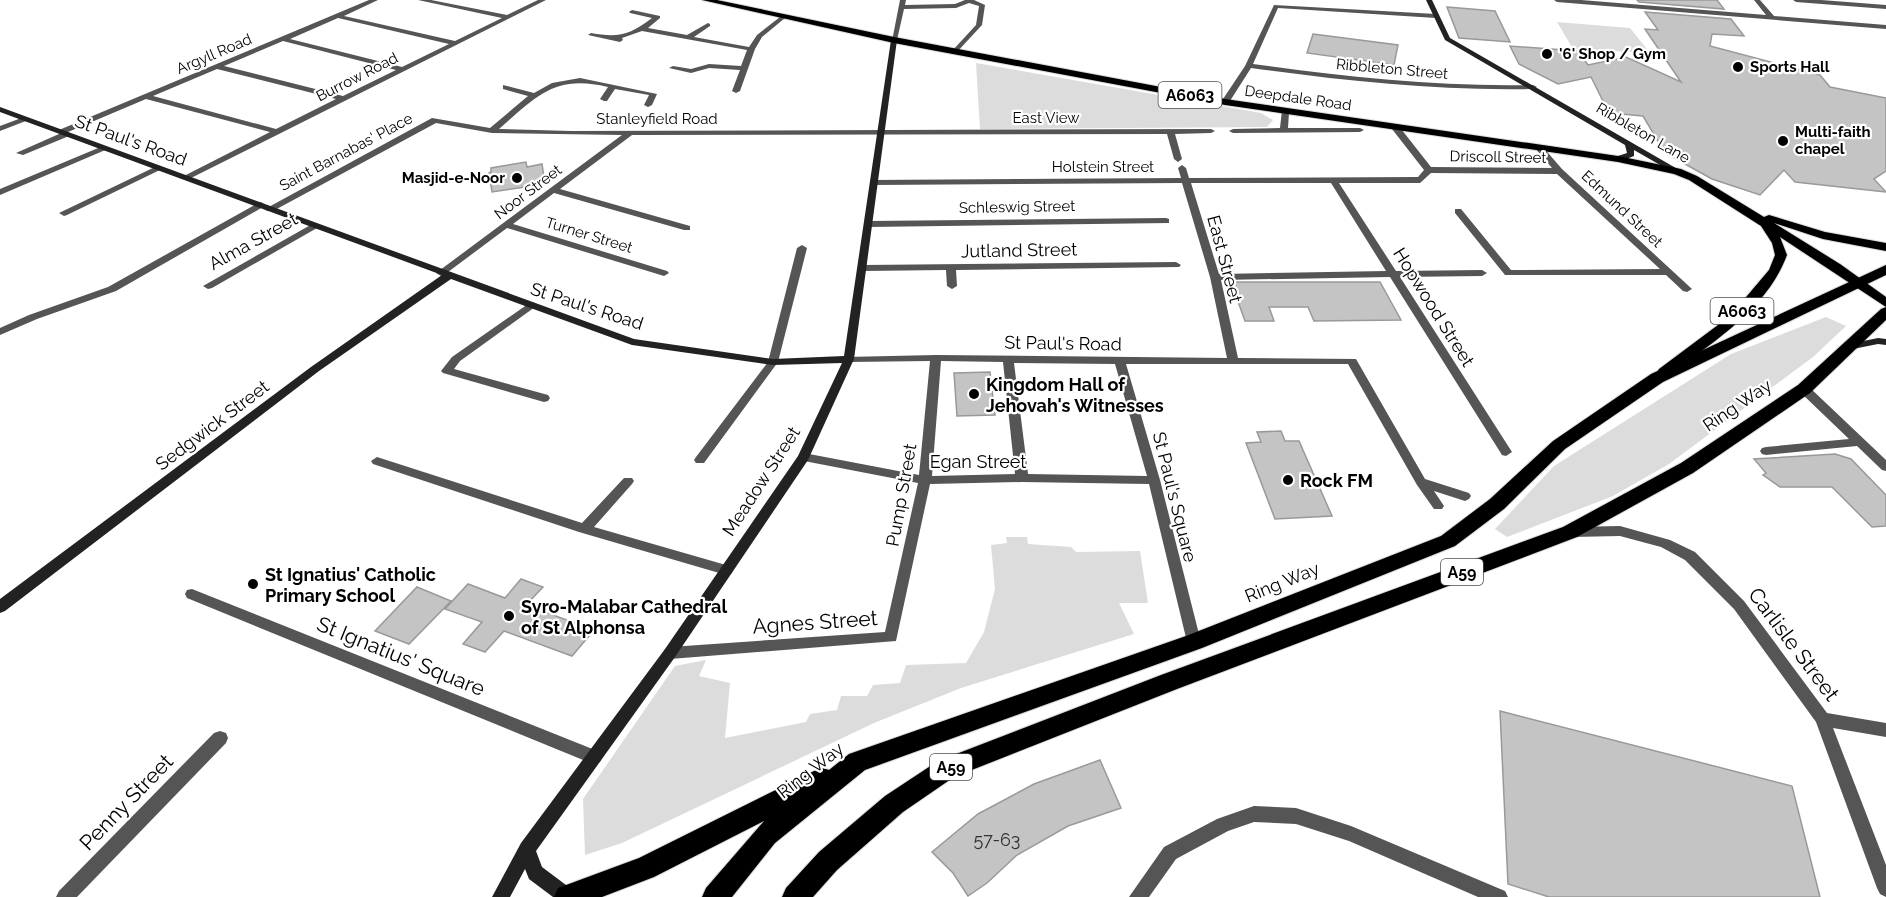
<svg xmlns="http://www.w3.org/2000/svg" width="1886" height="897" viewBox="0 0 1886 897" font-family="Raleway,sans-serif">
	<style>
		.green { fill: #dcdcdc }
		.building { fill: #c4c4c4; stroke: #999; stroke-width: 1.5 }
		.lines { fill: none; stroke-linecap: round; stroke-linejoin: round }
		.primary-casing { stroke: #dbdbdb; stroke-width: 2 }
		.highway-casing { stroke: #dbdbdb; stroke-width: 2 }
		.street { fill: #555; fill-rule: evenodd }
		.secondary { fill: #222; fill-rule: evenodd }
		.primary { fill: #000; fill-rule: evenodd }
		.highway { fill: #000; fill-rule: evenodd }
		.poi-dot { fill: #000; stroke: #fff; stroke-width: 2 }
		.labels { text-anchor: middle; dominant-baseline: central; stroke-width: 4.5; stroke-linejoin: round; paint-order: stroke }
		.far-street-label { font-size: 15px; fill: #000; stroke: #fff }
		.far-poi-label { font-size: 15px; font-weight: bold; fill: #000; stroke: #fff; text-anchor: start }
		.shield { fill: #fff; stroke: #4c4c4c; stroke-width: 1.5 }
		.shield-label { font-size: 16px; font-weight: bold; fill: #000 }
		.street-label { font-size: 18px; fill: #000; stroke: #fff }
		.poi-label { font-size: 18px; font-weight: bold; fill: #000; stroke: #fff; text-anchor: start }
		.near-number-label { font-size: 18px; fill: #313131 }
		.near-street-label { font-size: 21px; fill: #000; stroke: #fff }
	</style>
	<rect width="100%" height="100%" fill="#fff"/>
	<path class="green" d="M1557,22L1630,28L1650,53L1573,49Z
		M976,63L1261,113L1273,120L1267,127L980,129Z
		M1826,317L1846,326L1813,357L1669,464L1613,496L1507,537L1495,529L1554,466L1731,354Z
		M1006,537H1027L1028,544L1071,547L1076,552L1140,551L1148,603H1119L1134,634L961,688L874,723L622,843L585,855L583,799L675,666L706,660L699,676L730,683L725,738L806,722L810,714L837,710L841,696H867L873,685L900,683L906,665L966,663L984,632L995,589L991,545L1007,543Z"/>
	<path class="building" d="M1637,0H1717L1724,9L1639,2Z
		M1447,7L1495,11L1510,42L1459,38Z
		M1645,12L1731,19L1744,36L1712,34L1710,46L1820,75L1830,87L1886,98V171L1874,179L1886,192L1795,182L1784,170L1760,195L1712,179L1665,153L1643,116L1609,113L1591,77L1558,84L1519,64L1510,46L1578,51L1588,65L1626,57L1681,82L1645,29L1658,30Z
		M1313,34L1398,45L1394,65L1307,53Z
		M526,162L527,167L542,164L545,184L492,192L489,173L491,172V168Z
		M1231,282H1380L1401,320L1314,321L1308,307H1269L1274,321H1245Z
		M990,372L995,415L957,416L954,373Z
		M1281,431L1285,441H1299L1332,516L1275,519L1246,443L1261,442L1257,432Z
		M1835,454L1851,459L1886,495V526L1872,527L1832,487H1780L1763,475L1766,473L1754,459Z
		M521,579L543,587L526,605L594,630L572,656L504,631L485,652L463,644L482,622L445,609L468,584L505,598Z
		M417,587L451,601L409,644L375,631Z
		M1500,711L1792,786L1820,897H1549L1508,884Z
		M1100,760L1121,808L1068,826L1017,855L987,883L968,896L953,873L932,852L978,814L1034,784Z"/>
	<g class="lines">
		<defs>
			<path id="primary" d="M702,0H717L894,37L1225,99L1618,156L1681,169L1697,176L1764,217L1769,215L1825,232L1886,243V251L1823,239L1774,223L1840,264L1886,297V307L1780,237L1787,255C1767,309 1713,342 1669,375L1664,376L1657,372L1659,369L1730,316L1769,270L1775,255L1772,243L1761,226L1689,180L1674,174L1618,162L1225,105L894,43Z"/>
			<path id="highway" d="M1886,265V275L1663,382L1565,449L1504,509L1455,546L1202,648L865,770L775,843L732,897H702L706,888L764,821L654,877L602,897H554L558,888L639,858L814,771L823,768L829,770L849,754L1186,636L1441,536L1490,499L1553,441L1651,374Z
				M1886,307V320L1810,393L1693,473L1577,537L1177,689L954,777L903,812L837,870L813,897H782L786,888L819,852L885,796L938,761L1161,675L1563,527L1681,463L1798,385L1881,309Z"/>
		</defs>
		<use href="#primary" class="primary-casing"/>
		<use href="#highway" class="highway-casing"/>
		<path class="street" d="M369,0H378L344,16L455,41L502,18L418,0H431L507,15L538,0H546L187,180L180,178L270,132L146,99L68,132L69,136L23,155L16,153L59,134V130ZM338,18L449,44L402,67L290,39ZM283,41L396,70L343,96L224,66ZM217,69L336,99L276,129L153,96Z
			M900,0H906L905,5L955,4L965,0H974L985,5L982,25L956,53L952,51L976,25L979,6L969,3L956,8L904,9L897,40L892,41Z
			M1554,0H1581L1766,15L1754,0H1760L1774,16L1886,25V29L1557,2Z
			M1793,0H1821L1886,5V9L1796,2Z
			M1274,5L1436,14L1439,16L1436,18L1278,8L1253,64C1346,77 1439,87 1533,85L1537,87L1533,89C1438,91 1345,81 1251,68L1228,104H1222L1221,102L1245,66Z
			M632,10L660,16V18L648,28L687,35L708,23L710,24V26L694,37L749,47L757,35L780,17L785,18L762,37L755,49L740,91L736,93L732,91L740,70L709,68L691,73L669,68L673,66L691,69L709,64L741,66L747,50L642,31L622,38L623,40L620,42L588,35L591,33C618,38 630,35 652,18L630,13L629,12Z
			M580,78L657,94L652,105L648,107L644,105L649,95L615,89L607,101H604L600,99L608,87C555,74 537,96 499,129L571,131L1211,129L1215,131L1211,133L1175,134L1182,159L1178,162L1174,159L1167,134L632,135L560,189L690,226V230H684L554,193L513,224L667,271L669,273L664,276L507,228L444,275L441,276L436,273L622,135L492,133L436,123L273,211H267L265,209L432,118L490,128L528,96L503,89V85L534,93L552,83Z
			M1282,110L1289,112L1288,128H1360L1364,130L1360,132L1233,133L1229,131L1233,129L1280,128Z
			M24,117L31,119L0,131V126Z
			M1392,125H1398L1431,167L1552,168L1535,148L1542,146L1562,169L1692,289L1687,292L1683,291L1666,275H1505L1455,213V209H1461L1511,270L1660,269L1557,174L1431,173L1420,183H1339L1396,271L1482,270L1487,273L1482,276L1400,277L1512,452L1506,456L1502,455L1390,277L1221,280L1238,358L1356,359L1425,479L1469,493L1471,496L1469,499L1465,501L1434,491L1444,506L1442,509H1434L1417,485L1348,364H1126L1160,480L1201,642L1199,646L1194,648L1189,646L1187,642L1149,484L1022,482L930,484L896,641L670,659L665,657L663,653L665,649L670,647L885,632L918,483L804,461L798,457L804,453L919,475L930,361L849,362L844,359L845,357L936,355L1227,358L1210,277L1182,183L874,185L870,182L871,180L1181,178L1178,168L1182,165L1186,168L1189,178L1418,177L1424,170L1392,129ZM1191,183H1331L1386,271L1219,274ZM941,361L1003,362L1015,474L932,476ZM1014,363L1115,364L1147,476L1028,474Z
			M103,146L110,148L0,195V189Z
			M157,166L164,168L67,215L64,216L59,213Z
			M260,202L263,203V207L116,291L37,319L0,335V328L29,315L108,287Z
			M1166,218L1169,219V223L869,227L864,224L869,221Z
			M314,223L319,226L317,228L212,288L208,289L203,286Z
			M802,245L807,248L778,362L704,463H696L694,460L696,457L768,362L797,248Z
			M1176,262L1181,265L1179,267L956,270L957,286L952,289L947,286L946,270L863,271L858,268L863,265Z
			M531,302L535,303V307L460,361L454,369L548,395L550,398L548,401L544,402L443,373L441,371L452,357Z
			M1804,385L1808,386L1886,460V471L1882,470L1857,446L1766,455L1762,454L1760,451L1762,448L1766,447L1849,439L1800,392L1798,389L1800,386Z
			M377,457L582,523L624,478H632L634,481L632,484L594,527L726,565L731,566L733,570L731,574L726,575L579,532L373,464L371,461Z
			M1620,526L1670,540L1695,552L1744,601L1827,713L1886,723V737L1833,728L1886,865V897L1880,894L1877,888L1816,722L1734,609L1685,560L1661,547L1620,536L1572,537L1567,535L1565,532L1567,529L1572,527Z
			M192,589L600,752L602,757L600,762L594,764L588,762L187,598L185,594L187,590Z
			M220,731L226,733L228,738L226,743L77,897H56L59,891L214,733Z
			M1254,806L1296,808L1351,826L1505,891L1508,897H1478L1349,841L1296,824L1254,822L1228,831L1176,859L1149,897H1129L1164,847L1217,819Z"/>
		<path class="secondary" d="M1426,0H1432L1450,38L1681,171L1674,173L1634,150V156L1621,161H1615V157L1627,153L1625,145L1445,40Z
			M894,38L897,40L854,359L808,460L675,657L536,851L542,867L574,891L577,897H553L529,879L525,869L510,897H492L521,843L665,649L798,456L842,363L773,365L632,345L451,279L319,371L5,611L0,613V599L311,367L442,275L0,112V107L634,339L773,359L844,356L891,40Z
			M1878,338L1886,339V345L1878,344L1848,350L1843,347L1844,345Z"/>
		<use href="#primary" class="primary"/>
		<use href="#highway" class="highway"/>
	</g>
	<g class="poi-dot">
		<circle cx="1547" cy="54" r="6"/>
		<circle cx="1738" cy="67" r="6"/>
		<circle cx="1783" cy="141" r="6"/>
		<circle cx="517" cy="178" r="6"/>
		<circle cx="974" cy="394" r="6"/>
		<circle cx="1288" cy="480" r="6"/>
		<circle cx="253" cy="584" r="6"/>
		<circle cx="509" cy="616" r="6"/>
	</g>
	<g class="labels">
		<g class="far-street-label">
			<text transform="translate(214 54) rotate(-23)">Argyll Road</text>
			<text transform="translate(1392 69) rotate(5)">Ribbleton Street</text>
			<text transform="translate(357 77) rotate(-27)">Burrow Road</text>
			<text transform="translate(1298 98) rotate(8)">Deepdale Road</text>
			<text x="1046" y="118">East View</text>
			<text x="657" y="119">Stanleyfield Road</text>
			<text transform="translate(1643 133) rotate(30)">Ribbleton Lane</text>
			<text transform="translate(346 152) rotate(-28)">Saint Barnabas' Place</text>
			<text transform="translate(1498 157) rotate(1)">Driscoll Street</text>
			<text x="1103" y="167">Holstein Street</text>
			<text transform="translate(528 192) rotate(-37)">Noor Street</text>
			<text transform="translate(1017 207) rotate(-1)">Schleswig Street</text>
			<text transform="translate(1622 209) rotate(43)">Edmund Street</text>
			<text transform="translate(589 235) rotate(17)">Turner Street</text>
		</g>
		<g class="far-poi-label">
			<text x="1559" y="54">'6' Shop / Gym</text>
			<text x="1750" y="67">Sports Hall</text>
			<text x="1795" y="132">Multi-faith<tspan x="1795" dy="17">chapel</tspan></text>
			<text x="505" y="178" text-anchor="end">Masjid-e-Noor</text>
		</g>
		<g class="shield">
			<rect x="1158.5" y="82" width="63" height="26" rx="4.5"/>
			<rect x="1710.5" y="298" width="63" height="26" rx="4.5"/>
			<rect x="1441" y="559" width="42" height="26" rx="4.5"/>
			<rect x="930" y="754" width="42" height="26" rx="4.5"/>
		</g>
		<g class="shield-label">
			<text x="1190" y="95">A6063</text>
			<text x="1742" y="311">A6063</text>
			<text x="1462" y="572">A59</text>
			<text x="951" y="767">A59</text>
		</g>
		<g class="street-label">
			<text transform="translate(131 140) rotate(20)">St Paul's Road</text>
			<text transform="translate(253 241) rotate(-29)">Alma Street</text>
			<text transform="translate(1019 250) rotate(-1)">Jutland Street</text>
			<text transform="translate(1225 259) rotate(75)">East Street</text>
			<text transform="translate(587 306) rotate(18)">St Paul's Road</text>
			<text transform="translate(1434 307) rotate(58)">Hopwood Street</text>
			<text transform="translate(1063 343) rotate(1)">St Paul's Road</text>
			<text transform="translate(1737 405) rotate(-34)">Ring Way</text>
			<text transform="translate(212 425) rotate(-37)">Sedgwick Street</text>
			<text x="978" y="461">Egan Street</text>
			<text transform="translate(761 481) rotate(-57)">Meadow Street</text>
			<text transform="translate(901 495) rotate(-80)">Pump Street</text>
			<text transform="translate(1175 497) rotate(76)">St Paul's Square</text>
			<text transform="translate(1282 582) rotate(-22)">Ring Way</text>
			<text transform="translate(810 770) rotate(-38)">Ring Way</text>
		</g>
		<g class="poi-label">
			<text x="986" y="384">Kingdom Hall of<tspan x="986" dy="21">Jehovah's Witnesses</tspan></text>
			<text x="1300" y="480">Rock FM</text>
			<text x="265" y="574">St Ignatius' Catholic<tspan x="265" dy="21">Primary School</tspan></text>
			<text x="521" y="606">Syro-Malabar Cathedral<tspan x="521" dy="21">of St Alphonsa</tspan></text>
		</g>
		<g class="near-number-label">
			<text x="997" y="839">57-63</text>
		</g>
		<g class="near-street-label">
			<text transform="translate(815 622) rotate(-4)">Agnes Street</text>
			<text transform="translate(1794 644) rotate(53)">Carlisle Street</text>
			<text transform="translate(401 656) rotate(22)">St Ignatius' Square</text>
			<text transform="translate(126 802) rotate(-46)">Penny Street</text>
		</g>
	</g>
</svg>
